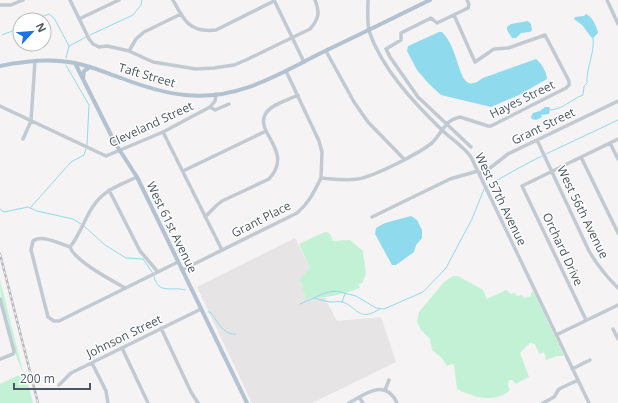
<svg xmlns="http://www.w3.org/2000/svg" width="618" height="403" viewBox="0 0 618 403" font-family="'Open Sans',sans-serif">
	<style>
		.education { fill: #e6e4e5 }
		.green { fill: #c3f1d5 }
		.water { fill: #90daee }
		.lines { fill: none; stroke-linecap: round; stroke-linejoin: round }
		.stream { stroke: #90daee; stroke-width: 1 }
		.minor { stroke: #c1cad2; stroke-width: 3.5 }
		.major { stroke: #b3c2d1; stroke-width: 4 }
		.rail-casing { stroke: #b5b8bd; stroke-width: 2.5 }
		.rail { stroke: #fff; stroke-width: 1; stroke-dasharray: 3; stroke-linecap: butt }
		.labels { text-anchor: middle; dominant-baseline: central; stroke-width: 3; stroke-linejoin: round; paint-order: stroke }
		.street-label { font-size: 12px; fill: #4a5661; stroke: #fff }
	</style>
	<rect width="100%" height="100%" fill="#f5f3f3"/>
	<path class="education" d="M295,238L310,268L300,283L306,298H325L337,321L381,317L396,362L312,403H252L197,287Z"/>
	<path class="green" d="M326,232L330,234L333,241L350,240L363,251L366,274L362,283L359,284L360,288C341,295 326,298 306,298L302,288L300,279L310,268L299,244L318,235Z
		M453,276H458L483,290L487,299L506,290L511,294L515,293L517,296L522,295L524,298L531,296V293L533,291L564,356H557L546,360L544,352L539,354L535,344L530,343L520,353L529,377L516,384L512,380H509C507,384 508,387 510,390C496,403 474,398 457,389L454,365L452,364L447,366L442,358L432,350L430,339L421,330L417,322L419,312L444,282Z
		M0,280L23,372H25L33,403H0V384L23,373C11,344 0,312 0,280Z"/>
	<path class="water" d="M586,14C592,16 597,27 598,33L593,38L591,37L582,25L574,19L575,17L584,16Z
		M528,21L531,24L532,30L530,32L521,33L516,38H512L507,30V27L511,24Z
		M439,32H442C455,45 456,64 464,79C470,87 476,83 483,78L536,59C541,63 547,72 547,79L519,95L491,107L441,95L428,83L417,70L407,51L408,46Z
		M545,107H549L550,109L549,114L541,115L542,117L536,120L532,119L531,117L533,113L540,111Z
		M411,216L417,220L422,230V238L416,245L414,252L396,265H392L375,234L376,228L385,223Z"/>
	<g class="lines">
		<path class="stream" d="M33,20L49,14L54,18L69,46
			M2,35L20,28
			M90,35L133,15L141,5L142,0
			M66,58L69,46L86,37
			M66,65L89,105L87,145
			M550,110C564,109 570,100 583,95L584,86L587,83C586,68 595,53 593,38
			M546,154L618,120
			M487,186C505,176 523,165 542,156
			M31,207L71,162L84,155L86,149
			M0,209L4,212L28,207L37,211L73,219L81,224
			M84,226L105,245L126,258L143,259L152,272
			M154,277C159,295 171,286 185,290
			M314,298C319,299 325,301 330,302C334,302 339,301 343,302C359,309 359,322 380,309
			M342,302L345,294
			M300,304L318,296L328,292L336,291L356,296L376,308L384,309L423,292L446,268L472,219L484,189
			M208,312H210L212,314C217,322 225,336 236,334"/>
		<path class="minor" d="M70,0L89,39L93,44L99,47L107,46L129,51L153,62L196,69L214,68L234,65L246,60L310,29C319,19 320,12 315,0
			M173,0C184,21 190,33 216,30L274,1
			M274,0L304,62
			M368,0C368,9 367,22 369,31C382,69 414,103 442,130C451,139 463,146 471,157L589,403
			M467,0L469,4L468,8L437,23L431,18L401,33V40L386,49L390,57L418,97L471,147
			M607,0L618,24
			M0,5H11L23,0
			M79,19L119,0
			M129,51L136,39L144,32L181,14
			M326,51L354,102L368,122L404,159
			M286,71L319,141L322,152L321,178
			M0,106L106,156L163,132L210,107L215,101L216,94
			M210,107L215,110L229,104
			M163,132L222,250
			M23,139L31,121L35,61
			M537,140L589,251C597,265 606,276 618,288
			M610,143L618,159
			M581,157L618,233
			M183,171L266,131
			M479,174L490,168L508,154L618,101
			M109,190L140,251L158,272
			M205,217L217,205L222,201L269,179C295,151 253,132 266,113C272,104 288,100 298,95
			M372,217L450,179L478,171
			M70,247C83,231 87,208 103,195C112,187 126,182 137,177
			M182,270L297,213C309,203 314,192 321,178C333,179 345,181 358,179C375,176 418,154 432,143C439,136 441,130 447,124C450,120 456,118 460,117L488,126H491L566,88L569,85V81L545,35L508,48L494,49L475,62L454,15
			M125,288C111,280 75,261 70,247C60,244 42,234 33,241L31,250L48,317L54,321H59L178,262
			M0,299L14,351L13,354L0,359
			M586,320L522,186L618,139
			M161,328L191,392L198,403
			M613,329L618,339
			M556,335L618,305
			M122,348L148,403
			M92,363L106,391L108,403
			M572,369L590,360
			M59,385L71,373L201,309
			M385,390L389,380
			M359,397L363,403
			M349,403C365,394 385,378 397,403
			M543,403L554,397L559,389L578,380"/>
		<path class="major" d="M75,63L115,143L137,177L247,403
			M0,66C24,61 51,58 75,63C91,66 106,73 121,78C142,86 163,93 185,95C239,101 280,73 327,50C361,34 395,17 430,0
			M83,78L84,71L90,67"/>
		<defs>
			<path id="rail" d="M0,254L38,403"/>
		</defs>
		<use href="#rail" class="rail-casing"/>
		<use href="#rail" class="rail"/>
	</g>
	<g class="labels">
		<g class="street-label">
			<text transform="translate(147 75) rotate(16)">Taft Street</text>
			<text transform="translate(522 99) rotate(-26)">Hayes Street</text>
			<text transform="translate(151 124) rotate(-25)">Cleveland Street</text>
			<text transform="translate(543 126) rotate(-26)">Grant Street</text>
			<text transform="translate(501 199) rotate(64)">West 57th Avenue</text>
			<text transform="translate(583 212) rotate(64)">West 56th Avenue</text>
			<text transform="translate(261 219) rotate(-27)">Grant Place</text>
			<text transform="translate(172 227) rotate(64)">West 61st Avenue</text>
			<text transform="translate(563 249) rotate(65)">Orchard Drive</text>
			<text transform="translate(124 336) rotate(-26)">Johnson Street</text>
		</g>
	</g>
	<g transform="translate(32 32) rotate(64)"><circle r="19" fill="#ffffff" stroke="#b7bbc0"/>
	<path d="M0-3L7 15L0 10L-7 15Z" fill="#1a73e8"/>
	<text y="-6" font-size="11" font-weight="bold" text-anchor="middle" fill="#4a5661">N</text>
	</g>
	<path d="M14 383v6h76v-6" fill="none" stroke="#4a5661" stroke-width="2"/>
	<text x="20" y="383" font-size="12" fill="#4a5661" stroke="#ffffff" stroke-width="3" paint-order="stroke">200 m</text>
</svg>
